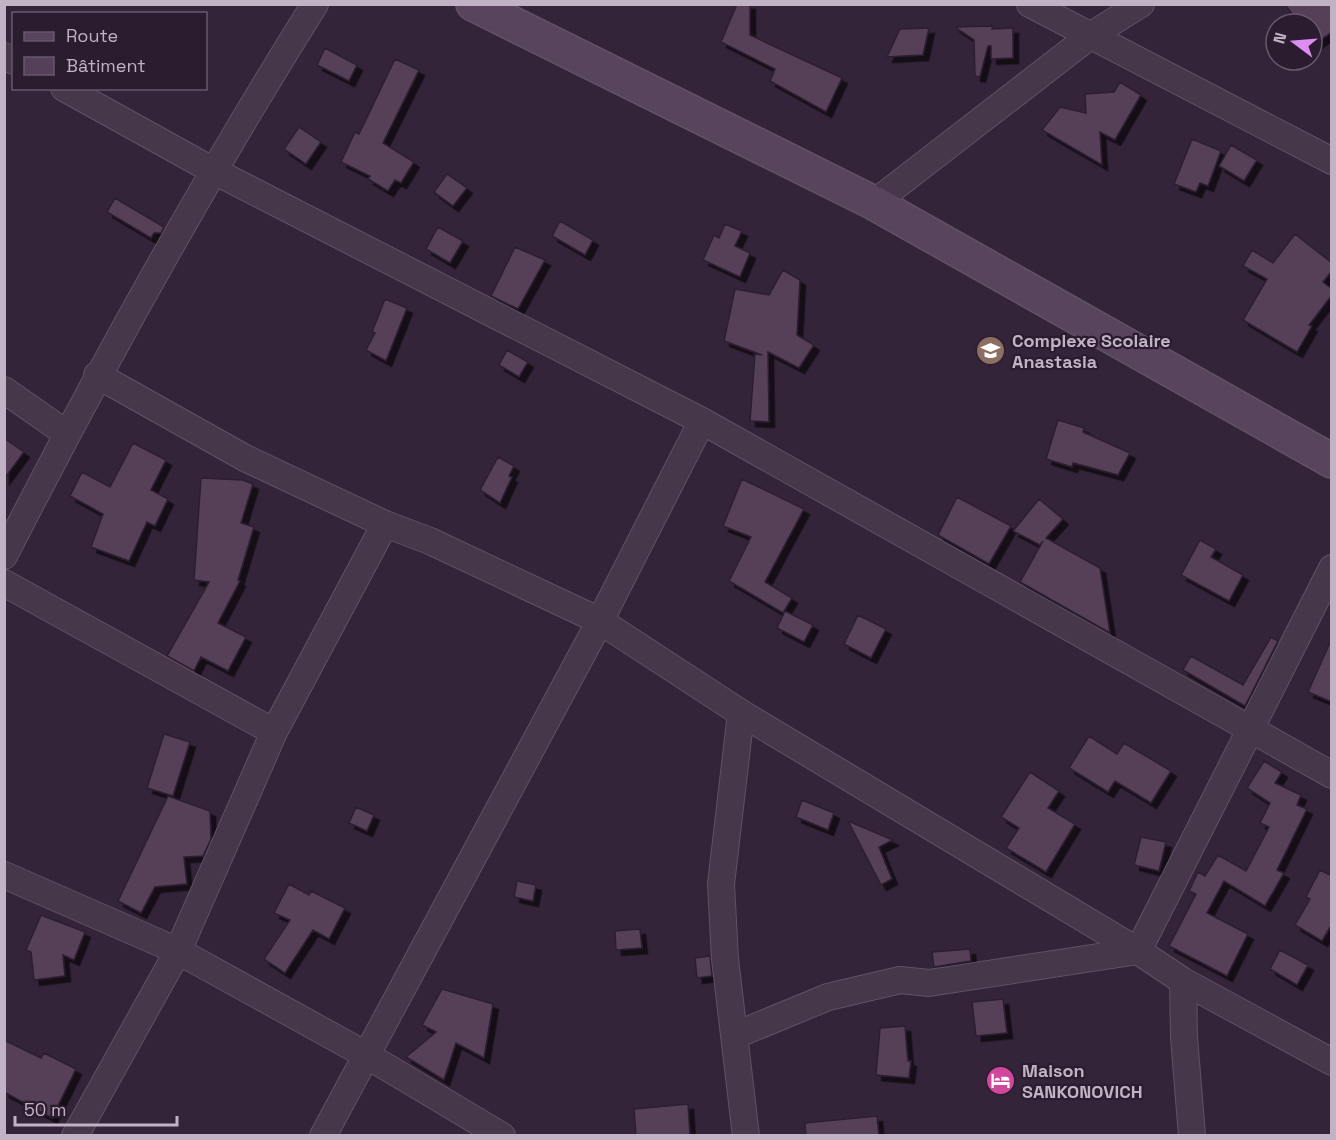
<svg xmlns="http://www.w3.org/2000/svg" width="1336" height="1140" viewBox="0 0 1336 1140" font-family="'Space Grotesk',sans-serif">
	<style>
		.building { fill: #544059; stroke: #2d1e31; stroke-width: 1.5; filter: url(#shadow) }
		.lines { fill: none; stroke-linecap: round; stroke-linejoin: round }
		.street-casing { stroke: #615265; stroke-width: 28 }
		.secondary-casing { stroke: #615265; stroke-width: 36 }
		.street { stroke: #46374a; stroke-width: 26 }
		.secondary { stroke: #58455d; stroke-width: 33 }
		.labels { text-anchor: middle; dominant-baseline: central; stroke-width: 4.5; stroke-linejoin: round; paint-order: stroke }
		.poi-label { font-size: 18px; font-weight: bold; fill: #c2b2c6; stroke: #2b1c2f; text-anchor: start }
	</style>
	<defs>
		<filter id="shadow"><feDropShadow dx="5.5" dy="5.5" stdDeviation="0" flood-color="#0009"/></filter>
	</defs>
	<rect width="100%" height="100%" fill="#34243a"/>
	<path class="building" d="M737,4H750V35L842,78L826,112L770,81L775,69L721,42Z
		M1285,4H1332V32L1312,46V24H1299Z
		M993,26L992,29L1013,28V58L991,59V46H988L980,77L975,76L974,40L955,27Z
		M929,28L923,55L887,57L900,29Z
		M325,48L357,65L349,81L317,65Z
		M395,59L419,70L383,143L414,162L401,183L395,180L388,191L368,179L370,176L341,162L355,132L359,134Z
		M1120,82L1141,95L1115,140L1100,132L1102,165L1042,130L1060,107L1086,113L1085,94L1114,92Z
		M299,127L321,142L306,164L284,149Z
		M1192,139L1221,151L1208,186L1200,183L1196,192L1174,184Z
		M1231,145L1257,160L1244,181L1219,166Z
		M447,174L467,188L453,206L434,192Z
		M115,198L164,227L161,233H154L151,238L107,212Z
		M560,221L593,240L585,255L552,236Z
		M725,224L742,231L735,246L750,253L740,277L703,260L714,235L719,238Z
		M438,227L463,241L450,263L426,249Z
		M1295,234L1332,263V271L1323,282L1332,289V295L1309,325L1312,326L1297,352L1243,320L1267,279L1243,266L1252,250L1273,263Z
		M515,247L545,260L518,309L491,296Z
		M783,270L800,280L797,335L814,345L799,368L768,352L769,422L750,421L755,354L762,355L724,341L735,289L769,295Z
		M385,299L407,308L386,361L366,350L375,333L372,332Z
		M507,350L528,362L519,377L499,365Z
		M1058,420L1084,428L1083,432L1130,453L1118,475L1073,463L1072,467L1046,459Z
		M4,438L24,452L4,479Z
		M133,443L166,460L151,490L168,499L155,526L147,522L129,561L91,547L103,514L70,496L82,472L110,487Z
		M498,457L514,466L509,476L512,477L500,503L480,490Z
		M201,478L243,480L253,484L241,523L254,527L238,580L240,581L218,623L246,637L228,671L201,657L194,671L167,656L209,582L194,580Z
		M742,479L804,509L765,582L792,598L783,613L729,581L751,537L723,526Z
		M957,497L1011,526L989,564L938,535Z
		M1039,499L1063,519L1046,538L1100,568L1110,633L1020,582L1043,541L1040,545L1013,531Z
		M1200,540L1216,549L1211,557L1243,575L1229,601L1181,575Z
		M785,611L813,625L804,642L777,628Z
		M858,615L886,629L871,658L844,644Z
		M1271,637L1278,641L1245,706L1183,670L1191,656L1243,685Z
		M1332,638V702L1308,692Z
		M164,734L190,742L173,796L147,788Z
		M1089,736L1117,754L1124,743L1171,771L1151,803L1115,781L1108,792L1069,768Z
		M1264,761L1282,772L1275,783L1301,795L1297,805L1307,809L1277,870L1284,873L1265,906L1224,881L1207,913L1248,934L1227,976L1169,946L1196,894L1189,891L1198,872L1205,876L1218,855L1246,871L1269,827L1260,823L1270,803L1247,788Z
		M1030,772L1059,791L1048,808L1075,824L1046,872L1006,848L1019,828L1001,817Z
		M168,796L210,811L211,839L203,856L184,857L187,884L155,887L141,913L118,901Z
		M802,800L834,813L828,830L796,817Z
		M356,807L374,815L367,831L349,823Z
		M848,821L893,840L879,847L892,879L881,885Z
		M1141,837L1166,842L1159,871L1134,865Z
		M1320,870L1332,876V924L1322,941L1295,925L1310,899L1306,897Z
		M517,881L536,885L533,901L514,897Z
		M289,884L309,895L311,891L345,908L329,939L313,930L285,973L264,959L290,920L274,913Z
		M41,915L85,932L74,960L63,955L65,976L34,980L31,952L26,950Z
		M640,929L642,948L616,950L615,931Z
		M970,949L971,961L934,967L932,952Z
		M1280,950L1308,965L1297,985L1270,969Z
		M710,956L712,976L697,978L695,958Z
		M442,989L493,1004L484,1058L456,1043L444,1080L406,1057L436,1032L422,1025Z
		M1003,999L1007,1033L976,1036L972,1002Z
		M905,1026L908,1061H911L909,1078L876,1075L880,1028Z
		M4,1040L41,1058L44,1053L76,1069L52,1118L4,1092Z
		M688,1104L690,1135L636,1136L634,1109Z
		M877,1116L879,1136H806L805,1123Z"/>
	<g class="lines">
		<defs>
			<path id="street" d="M1030,4L1332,161
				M4,56L14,61
				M64,88L212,170L702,421L1332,775
				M874,203L1090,36L1141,4
				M4,390L67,434
				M385,524L430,541L600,621L741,713L1138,951L1183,981L1332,1062
				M4,556C101,366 202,184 315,4
				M4,583L274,732
				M741,713L721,884L725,959L746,1136
				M4,875L178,951L368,1056L502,1136
				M1183,981L1184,1037L1192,1136
				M736,1035L828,997L900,980L929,983L1138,951L1332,568
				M75,1136L178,951L274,732L385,524L245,458L97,375
				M323,1136L600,621L702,421"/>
			<path id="secondary" d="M473,4L874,203L1332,461"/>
		</defs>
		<use href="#street" class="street-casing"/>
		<use href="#secondary" class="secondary-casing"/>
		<use href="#street" class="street"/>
		<use href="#secondary" class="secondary"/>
	</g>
	<defs>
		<symbol id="school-disc" viewBox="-11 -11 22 22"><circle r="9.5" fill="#8d6e63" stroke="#2b1c2f"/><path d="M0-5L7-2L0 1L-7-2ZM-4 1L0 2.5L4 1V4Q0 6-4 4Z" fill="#fff"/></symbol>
		<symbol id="hotel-disc" viewBox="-11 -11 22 22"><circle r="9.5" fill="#d1479c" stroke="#2b1c2f"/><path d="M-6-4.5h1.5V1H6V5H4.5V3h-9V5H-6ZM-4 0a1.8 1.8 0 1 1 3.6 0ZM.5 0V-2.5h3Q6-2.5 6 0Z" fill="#fff"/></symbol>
	</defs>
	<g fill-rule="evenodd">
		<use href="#school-disc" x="974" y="334" width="33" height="33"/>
		<use href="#hotel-disc" x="984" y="1064" width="33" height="33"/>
	</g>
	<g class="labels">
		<g class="poi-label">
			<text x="1012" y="340">Complexe Scolaire<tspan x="1012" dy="21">Anastasia</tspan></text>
			<text x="1022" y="1070">Maison<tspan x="1022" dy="21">SANKONOVICH</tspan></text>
		</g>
	</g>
	<rect width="1336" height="1140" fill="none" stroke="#c2b2c6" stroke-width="12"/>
	<rect x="12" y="12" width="195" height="78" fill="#2b1c2f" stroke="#67586b" stroke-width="1.5"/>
	<rect x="24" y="32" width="30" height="9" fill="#58455d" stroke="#67586b" stroke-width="1.5"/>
	<text x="66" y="42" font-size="18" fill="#c2b2c6">Route</text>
	<rect x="24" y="57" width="30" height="18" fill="#544059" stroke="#67586b" stroke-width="1.5"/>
	<text x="66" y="72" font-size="18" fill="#c2b2c6">Bâtiment</text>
	<g transform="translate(1294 42) rotate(286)"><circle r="28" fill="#2b1c2f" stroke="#67586b" stroke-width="1.5"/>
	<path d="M0-4.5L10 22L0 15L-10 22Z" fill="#dd8cf1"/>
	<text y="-9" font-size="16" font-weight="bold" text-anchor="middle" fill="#c2b2c6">N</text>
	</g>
	<path d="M15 1116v9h162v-9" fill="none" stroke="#c2b2c6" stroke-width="3"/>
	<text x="24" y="1116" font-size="18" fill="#c2b2c6" stroke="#2b1c2f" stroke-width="4.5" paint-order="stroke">50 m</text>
</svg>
